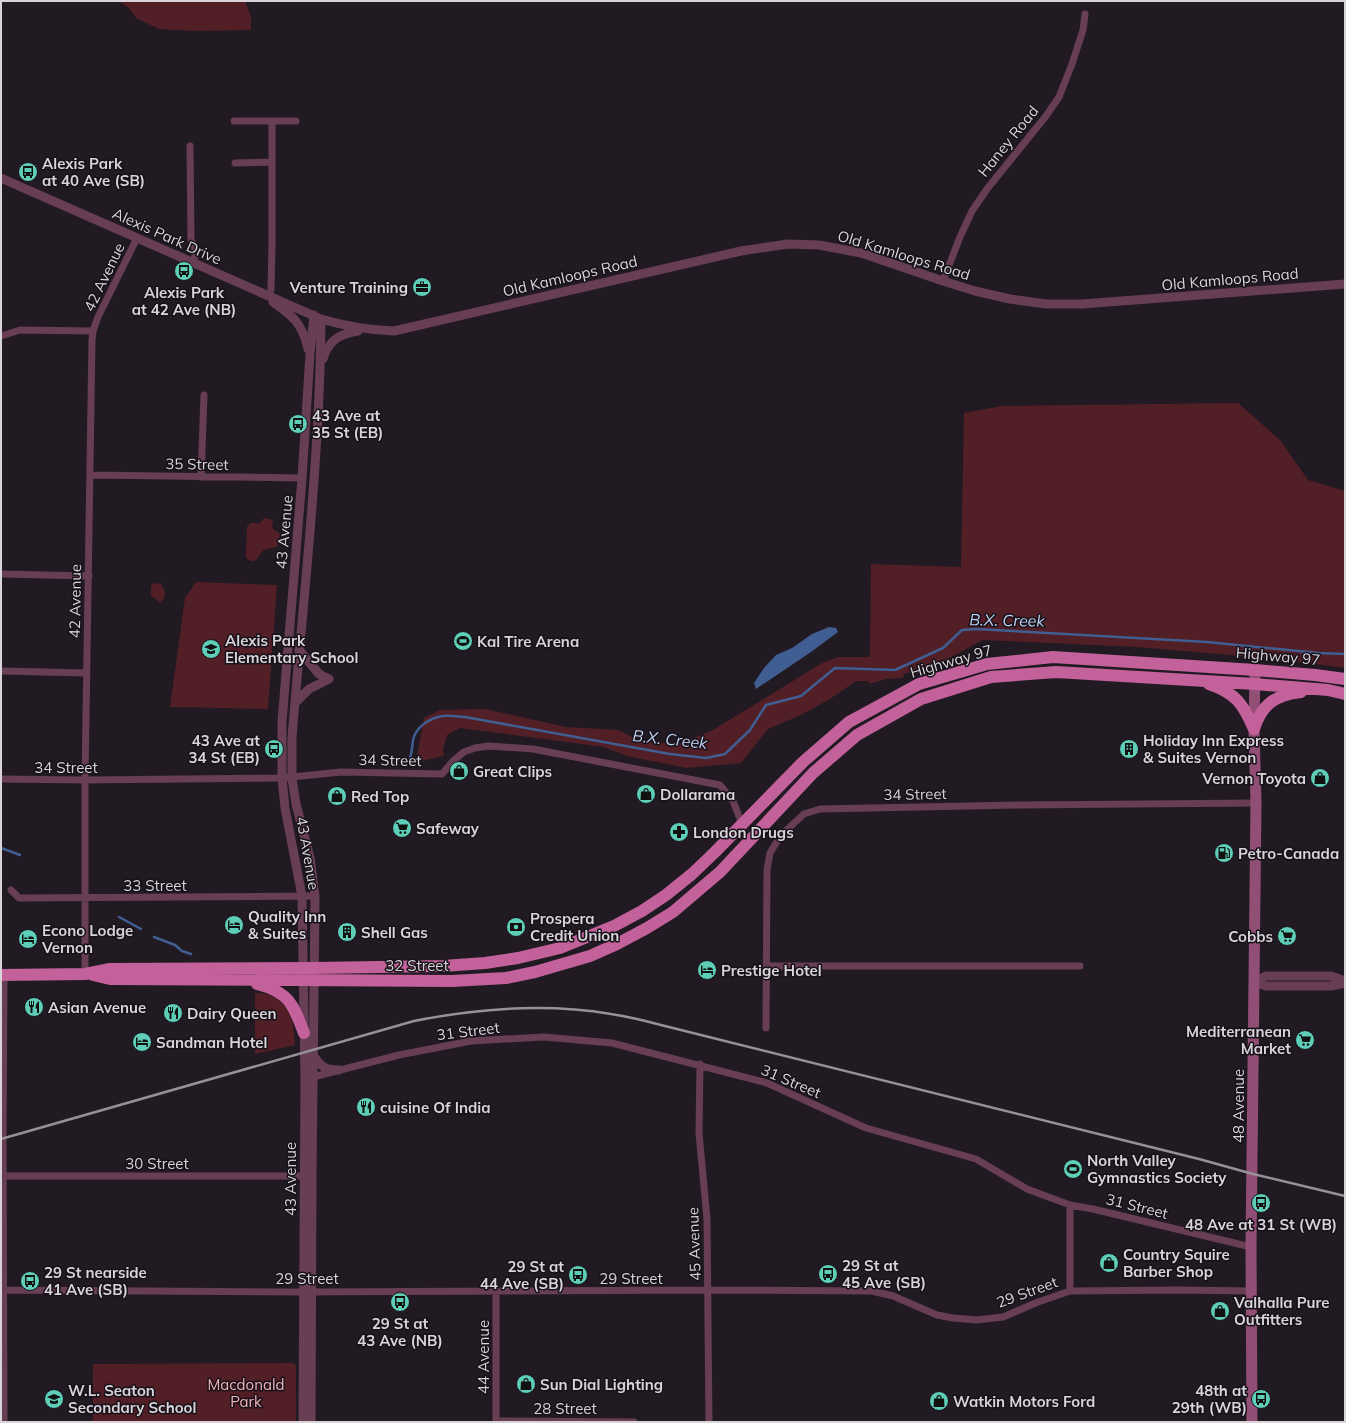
<svg xmlns="http://www.w3.org/2000/svg" width="1346" height="1423" viewBox="0 0 1346 1423" font-family="Mulish,sans-serif">
	<style>
		.green { fill: #521f26 }
		.water { fill: #415e92 }
		.lines { fill: none; stroke-linecap: round; stroke-linejoin: round }
		.stream { stroke: #415e92; stroke-width: 2.5 }
		.minor { stroke: #683e55; stroke-width: 7 }
		.tertiary { stroke: #683e55; stroke-width: 9 }
		.secondary { stroke: #924f76; stroke-width: 11 }
		.trunk { stroke: #c2619a; stroke-width: 12 }
		.rail { stroke: #969198; stroke-width: 2.5 }
		.labels { text-anchor: middle; dominant-baseline: central; stroke-width: 3; stroke-linejoin: round; paint-order: stroke }
		.street-label { font-size: 15px; fill: #d8d4da; stroke: #171119 }
		.poi-label { font-size: 15px; font-weight: bold; fill: #d8d4da; stroke: #171119; text-anchor: start }
		.park-label { font-size: 15px; fill: #f3b4b9; stroke: #171119 }
		.water-label { font-size: 16px; font-style: italic; fill: #bed0f0; stroke: #171119 }
	</style>
	<rect width="100%" height="100%" fill="#211a23"/>
	<path class="green" d="M118,1H245L251,17V30L194,31L159,29L136,18L128,7Z
		M1238,403L1280,440L1308,480L1345,491V668L1285,660L1137,647L983,640L940,663L904,674L903,678L886,679L869,684V681H856L830,699L801,715L768,729L741,763L687,768L627,756L604,747L460,728L447,735L443,749L444,756L416,762L424,718L440,710L485,709L566,727L619,730L641,742L682,743L713,730L822,663L838,657H870L871,564L961,567L964,413L1002,406Z
		M264,518L273,520L272,527L275,531L278,532L280,534L277,547C273,548 268,548 264,550C257,555 258,567 246,558V554L247,527C250,522 253,522 259,524Z
		M196,582L277,585L268,709L170,707L185,598Z
		M157,583L161,584L165,592L164,599L160,602L151,596V586L153,584Z
		M255,993C287,993 294,1018 295,1045L255,1054Z
		M292,1363L296,1365V1422H93V1364Z"/>
	<path class="water" d="M829,627L836,628L838,632L811,652L756,689L754,683L764,668L776,655L792,648L812,634Z"/>
	<g class="lines">
		<path class="stream" d="M409,761C412,753 412,748 413,740C416,727 429,718 443,716C449,715 458,717 465,717L670,754L706,758L725,754L750,730L766,705L801,696L835,668L895,670L943,648L962,630L976,629L1207,642L1319,653L1345,654
			M1,848L20,855
			M119,917L141,929
			M154,937L175,945L182,951L191,954"/>
		<path class="minor" d="M234,121H272
			M190,146L191,239L196,252L193,263
			M235,163L272,162
			M943,281L960,237L972,211L987,189L1046,116L1059,97L1072,64L1083,30L1085,14
			M269,296L271,289L272,244V121H296
			M1,336L20,330L93,331
			M90,475L302,478
			M201,477L204,395
			M1,574L89,576
			M1,671L87,673
			M1,779L85,780L282,778L341,772L442,774L453,761L464,752L475,748L488,746L533,749L720,785L733,801L742,824
			M11,890L19,898L315,896
			M766,966H1080
			M85,974V780L92,340L93,331L98,317L137,238
			M766,1028L767,870L770,853L781,835L804,814L820,809L1021,805L1256,803
			M700,1064L699,1133L707,1219L709,1422
			M309,1078L399,1055L471,1041L544,1037L612,1043L767,1083L866,1128L976,1159L1027,1189L1070,1205L1093,1209L1251,1247
			M3,1176H309
			M1,1290L298,1292L709,1290L872,1291L893,1296L937,1315L953,1318L977,1320L1003,1317L1038,1302L1070,1291L1177,1290L1252,1291
			M496,1291V1422
			M1070,1291V1205
			M496,1421L634,1422
			M4,1422L3,1138L4,975"/>
		<path class="tertiary" d="M1,178L321,319C345,326 369,330 394,331L741,251L788,244L819,245L861,253L943,281L975,291L1010,299L1046,304H1082L1345,284
			M273,302C293,316 302,323 308,349
			M323,359C329,340 339,334 358,331
			M299,650L319,674L329,679
			M295,703L309,689L329,679
			M1254,982L1266,976H1331L1345,981
			M1254,982L1266,986H1331L1345,983
			M313,1055C322,1067 324,1070 339,1070
			M303,1422L305,1079L302,896L285,808L282,778V722L302,478L310,354L314,315
			M311,1422L312,1176L315,896L310,858L296,804L292,778V738C303,599 320,459 321,319"/>
		<path class="secondary" d="M1252,1422L1251,1247L1256,803L1254,729L1255,670"/>
		<path class="trunk" d="M1209,684C1236,693 1243,704 1254,729
			M1254,729C1262,704 1275,695 1301,692
			M1,975L85,974L110,969L314,968L443,966L485,963L518,958L560,948L614,926L642,911L666,895L692,874L715,852L803,762L849,722L919,684L987,664L1053,657L1255,670L1315,675L1345,679
			M93,975L110,979L452,981L506,978L535,972L590,956L617,944L647,928L673,912L720,872L813,773L857,735L921,699L991,677L1056,672L1255,684L1328,690L1345,694
			M257,984C289,992 293,1004 304,1033"/>
		<path class="rail" d="M1,1139L414,1021C479,1008 545,1003 611,1014C632,1017 653,1023 673,1028L1199,1159L1253,1174L1345,1196"/>
	</g>
	<defs>
		<symbol id="bus-disc" viewBox="-11 -11 22 22"><circle r="9.5" fill="#5eceb8" stroke="#171119"/><path d="M-5-6H5V4H4V6H2V4H-2V6H-4V4H-5ZM-3.5-4V0h7V-4ZM-3.5 1.2v1.5H-2V1.2ZM2 1.2v1.5H3.5V1.2Z" fill="#111"/></symbol>
		<symbol id="office-disc" viewBox="-11 -11 22 22"><circle r="9.5" fill="#5eceb8" stroke="#171119"/><path d="M-6-3h4V-5.5h4V-3h4V5H-6ZM-1-4.5V-3h2v-1.5ZM-6 0V1H6V0Z" fill="#111"/></symbol>
		<symbol id="stadium-disc" viewBox="-11 -11 22 22"><circle r="9.5" fill="#5eceb8" stroke="#171119"/><path d="M0-5a6.5 5 0 1 0 0 10a6.5 5 0 1 0 0-10ZM-3.5-1.8h7v3.6h-7Z" fill="#111"/></symbol>
		<symbol id="school-disc" viewBox="-11 -11 22 22"><circle r="9.5" fill="#5eceb8" stroke="#171119"/><path d="M0-5L7-2L0 1L-7-2ZM-4 1L0 2.5L4 1V4Q0 6-4 4Z" fill="#111"/></symbol>
		<symbol id="building-disc" viewBox="-11 -11 22 22"><circle r="9.5" fill="#5eceb8" stroke="#171119"/><path d="M-4-6H4V6H1V3H-1V6H-4ZM-2.5-4.3h1.7v1.8h-1.7ZM.8-4.3h1.7v1.8H.8ZM-2.5-1h1.7V.8h-1.7ZM.8-1h1.7V.8H.8Z" fill="#111"/></symbol>
		<symbol id="shop-disc" viewBox="-11 -11 22 22"><circle r="9.5" fill="#5eceb8" stroke="#171119"/><path d="M-5-2.5h2.3a2.7 3.5 0 0 1 5.4 0H5L5.5 6h-11ZM-1.5-2.5h3a1.5 2.3 0 0 0-3 0Z" fill="#111"/></symbol>
		<symbol id="supermarket-disc" viewBox="-11 -11 22 22"><circle r="9.5" fill="#5eceb8" stroke="#171119"/><path d="M-6-5.5h2.5l.6 2H6L4.5 2H-2.5L-4.4-4H-6ZM-1.5 3.2a1.3 1.3 0 1 0 .1 0ZM3 3.2a1.3 1.3 0 1 0 .1 0Z" fill="#111"/></symbol>
		<symbol id="pharmacy-disc" viewBox="-11 -11 22 22"><circle r="9.5" fill="#5eceb8" stroke="#171119"/><path d="M-2-6h4v4h4v4h-4v4h-4v-4h-4v-4h4Z" fill="#111"/></symbol>
		<symbol id="fuel-disc" viewBox="-11 -11 22 22"><circle r="9.5" fill="#5eceb8" stroke="#171119"/><path d="M-5.5-6h7V0h2V4h1.3V-2.5L3-4.5l.8-.8L6-3V5H2.5V1h-1V6h-7ZM-4.2-4.7v3.2H.2V-4.7Z" fill="#111"/></symbol>
		<symbol id="hotel-disc" viewBox="-11 -11 22 22"><circle r="9.5" fill="#5eceb8" stroke="#171119"/><path d="M-6-4.5h1.5V1H6V5H4.5V3h-9V5H-6ZM-4 0a1.8 1.8 0 1 1 3.6 0ZM.5 0V-2.5h3Q6-2.5 6 0Z" fill="#111"/></symbol>
		<symbol id="bank-disc" viewBox="-11 -11 22 22"><circle r="9.5" fill="#5eceb8" stroke="#171119"/><path d="M-6-4H6V4H-6ZM0-2.3a2.3 2.3 0 1 0 0 4.6a2.3 2.3 0 1 0 0-4.6Z" fill="#111"/></symbol>
		<symbol id="restaurant-disc" viewBox="-11 -11 22 22"><circle r="9.5" fill="#5eceb8" stroke="#171119"/><path d="M-5-6h1v4h1v-4h1v4h1v-4h1v5L-1.5 .5V6h-2V.5L-5-1ZM5-6V6H3V1.5H1.5Q1.5-4 5-6Z" fill="#111"/></symbol>
	</defs>
	<g fill-rule="evenodd">
		<use href="#bus-disc" x="17" y="161" width="22" height="22"/>
		<use href="#bus-disc" x="173" y="260" width="22" height="22"/>
		<use href="#office-disc" x="411" y="276" width="22" height="22"/>
		<use href="#bus-disc" x="287" y="413" width="22" height="22"/>
		<use href="#stadium-disc" x="452" y="630" width="22" height="22"/>
		<use href="#school-disc" x="200" y="638" width="22" height="22"/>
		<use href="#bus-disc" x="263" y="738" width="22" height="22"/>
		<use href="#building-disc" x="1118" y="738" width="22" height="22"/>
		<use href="#shop-disc" x="448" y="760" width="22" height="22"/>
		<use href="#shop-disc" x="1309" y="767" width="22" height="22"/>
		<use href="#shop-disc" x="635" y="783" width="22" height="22"/>
		<use href="#shop-disc" x="326" y="785" width="22" height="22"/>
		<use href="#supermarket-disc" x="391" y="817" width="22" height="22"/>
		<use href="#pharmacy-disc" x="668" y="821" width="22" height="22"/>
		<use href="#fuel-disc" x="1213" y="842" width="22" height="22"/>
		<use href="#hotel-disc" x="223" y="914" width="22" height="22"/>
		<use href="#bank-disc" x="505" y="916" width="22" height="22"/>
		<use href="#building-disc" x="336" y="921" width="22" height="22"/>
		<use href="#supermarket-disc" x="1276" y="925" width="22" height="22"/>
		<use href="#hotel-disc" x="17" y="928" width="22" height="22"/>
		<use href="#hotel-disc" x="696" y="959" width="22" height="22"/>
		<use href="#restaurant-disc" x="23" y="996" width="22" height="22"/>
		<use href="#restaurant-disc" x="162" y="1002" width="22" height="22"/>
		<use href="#supermarket-disc" x="1294" y="1029" width="22" height="22"/>
		<use href="#hotel-disc" x="131" y="1031" width="22" height="22"/>
		<use href="#restaurant-disc" x="355" y="1096" width="22" height="22"/>
		<use href="#stadium-disc" x="1062" y="1158" width="22" height="22"/>
		<use href="#bus-disc" x="1250" y="1192" width="22" height="22"/>
		<use href="#shop-disc" x="1098" y="1252" width="22" height="22"/>
		<use href="#bus-disc" x="817" y="1263" width="22" height="22"/>
		<use href="#bus-disc" x="567" y="1264" width="22" height="22"/>
		<use href="#bus-disc" x="19" y="1270" width="22" height="22"/>
		<use href="#bus-disc" x="389" y="1291" width="22" height="22"/>
		<use href="#shop-disc" x="1209" y="1300" width="22" height="22"/>
		<use href="#shop-disc" x="515" y="1373" width="22" height="22"/>
		<use href="#school-disc" x="43" y="1388" width="22" height="22"/>
		<use href="#bus-disc" x="1250" y="1388" width="22" height="22"/>
		<use href="#shop-disc" x="928" y="1390" width="22" height="22"/>
	</g>
	<g class="labels">
		<g class="street-label">
			<text transform="translate(1008 141) rotate(-51)">Haney Road</text>
			<text transform="translate(167 236) rotate(24)">Alexis Park Drive</text>
			<text transform="translate(904 255) rotate(17)">Old Kamloops Road</text>
			<text transform="translate(570 276) rotate(-13)">Old Kamloops Road</text>
			<text transform="translate(104 277) rotate(-64)">42 Avenue</text>
			<text transform="translate(1230 279) rotate(-5)">Old Kamloops Road</text>
			<text transform="translate(197 464) rotate(1)">35 Street</text>
			<text transform="translate(284 532) rotate(-85)">43 Avenue</text>
			<text transform="translate(75 601) rotate(-89)">42 Avenue</text>
			<text transform="translate(1278 656) rotate(5)">Highway 97</text>
			<text transform="translate(951 661) rotate(-16)">Highway 97</text>
			<text transform="translate(390 760) rotate(1)">34 Street</text>
			<text x="66" y="767">34 Street</text>
			<text transform="translate(915 794) rotate(-1)">34 Street</text>
			<text transform="translate(308 853) rotate(80)">43 Avenue</text>
			<text x="155" y="885">33 Street</text>
			<text x="417" y="965">32 Street</text>
			<text transform="translate(468 1031) rotate(-7)">31 Street</text>
			<text transform="translate(791 1081) rotate(23)">31 Street</text>
			<text transform="translate(1238 1106) rotate(-90)">48 Avenue</text>
			<text x="157" y="1163">30 Street</text>
			<text transform="translate(290 1179) rotate(-90)">43 Avenue</text>
			<text transform="translate(1137 1206) rotate(14)">31 Street</text>
			<text transform="translate(694 1244) rotate(-92)">45 Avenue</text>
			<text x="307" y="1278">29 Street</text>
			<text x="631" y="1278">29 Street</text>
			<text transform="translate(1027 1292) rotate(-20)">29 Street</text>
			<text transform="translate(483 1357) rotate(-90)">44 Avenue</text>
			<text x="565" y="1408">28 Street</text>
		</g>
		<g class="poi-label">
			<text x="42" y="163">Alexis Park<tspan x="42" dy="17">at 40 Ave (SB)</tspan></text>
			<text x="408" y="287" text-anchor="end">Venture Training</text>
			<text x="184" y="292" text-anchor="middle">Alexis Park<tspan x="184" dy="17">at 42 Ave (NB)</tspan></text>
			<text x="312" y="415">43 Ave at<tspan x="312" dy="17">35 St (EB)</tspan></text>
			<text x="225" y="640">Alexis Park<tspan x="225" dy="17">Elementary School</tspan></text>
			<text x="477" y="641">Kal Tire Arena</text>
			<text x="260" y="740" text-anchor="end">43 Ave at<tspan x="260" dy="17">34 St (EB)</tspan></text>
			<text x="1143" y="740">Holiday Inn Express<tspan x="1143" dy="17">&amp; Suites Vernon</tspan></text>
			<text x="473" y="771">Great Clips</text>
			<text x="1306" y="778" text-anchor="end">Vernon Toyota</text>
			<text x="660" y="794">Dollarama</text>
			<text x="351" y="796">Red Top</text>
			<text x="416" y="828">Safeway</text>
			<text x="693" y="832">London Drugs</text>
			<text x="1238" y="853">Petro-Canada</text>
			<text x="248" y="916">Quality Inn<tspan x="248" dy="17">&amp; Suites</tspan></text>
			<text x="530" y="918">Prospera<tspan x="530" dy="17">Credit Union</tspan></text>
			<text x="42" y="930">Econo Lodge<tspan x="42" dy="17">Vernon</tspan></text>
			<text x="361" y="932">Shell Gas</text>
			<text x="1273" y="936" text-anchor="end">Cobbs</text>
			<text x="721" y="970">Prestige Hotel</text>
			<text x="48" y="1007">Asian Avenue</text>
			<text x="187" y="1013">Dairy Queen</text>
			<text x="1291" y="1031" text-anchor="end">Mediterranean<tspan x="1291" dy="17">Market</tspan></text>
			<text x="156" y="1042">Sandman Hotel</text>
			<text x="380" y="1107">cuisine Of India</text>
			<text x="1087" y="1160">North Valley<tspan x="1087" dy="17">Gymnastics Society</tspan></text>
			<text x="1261" y="1224" text-anchor="middle">48 Ave at 31 St (WB)</text>
			<text x="1123" y="1254">Country Squire<tspan x="1123" dy="17">Barber Shop</tspan></text>
			<text x="842" y="1265">29 St at<tspan x="842" dy="17">45 Ave (SB)</tspan></text>
			<text x="564" y="1266" text-anchor="end">29 St at<tspan x="564" dy="17">44 Ave (SB)</tspan></text>
			<text x="44" y="1272">29 St nearside<tspan x="44" dy="17">41 Ave (SB)</tspan></text>
			<text x="1234" y="1302">Valhalla Pure<tspan x="1234" dy="17">Outfitters</tspan></text>
			<text x="400" y="1323" text-anchor="middle">29 St at<tspan x="400" dy="17">43 Ave (NB)</tspan></text>
			<text x="540" y="1384">Sun Dial Lighting</text>
			<text x="68" y="1390">W.L. Seaton<tspan x="68" dy="17">Secondary School</tspan></text>
			<text x="1247" y="1390" text-anchor="end">48th at<tspan x="1247" dy="17">29th (WB)</tspan></text>
			<text x="953" y="1401">Watkin Motors Ford</text>
		</g>
		<g class="park-label">
			<text x="246" y="1384">Macdonald<tspan x="246" dy="17">Park</tspan></text>
		</g>
		<g class="water-label">
			<text transform="translate(1007 620) rotate(1)">B.X. Creek</text>
			<text transform="translate(670 739) rotate(6)">B.X. Creek</text>
		</g>
	</g>
	<rect width="1346" height="1423" fill="none" stroke="#d8d4da" stroke-width="4"/>
</svg>
